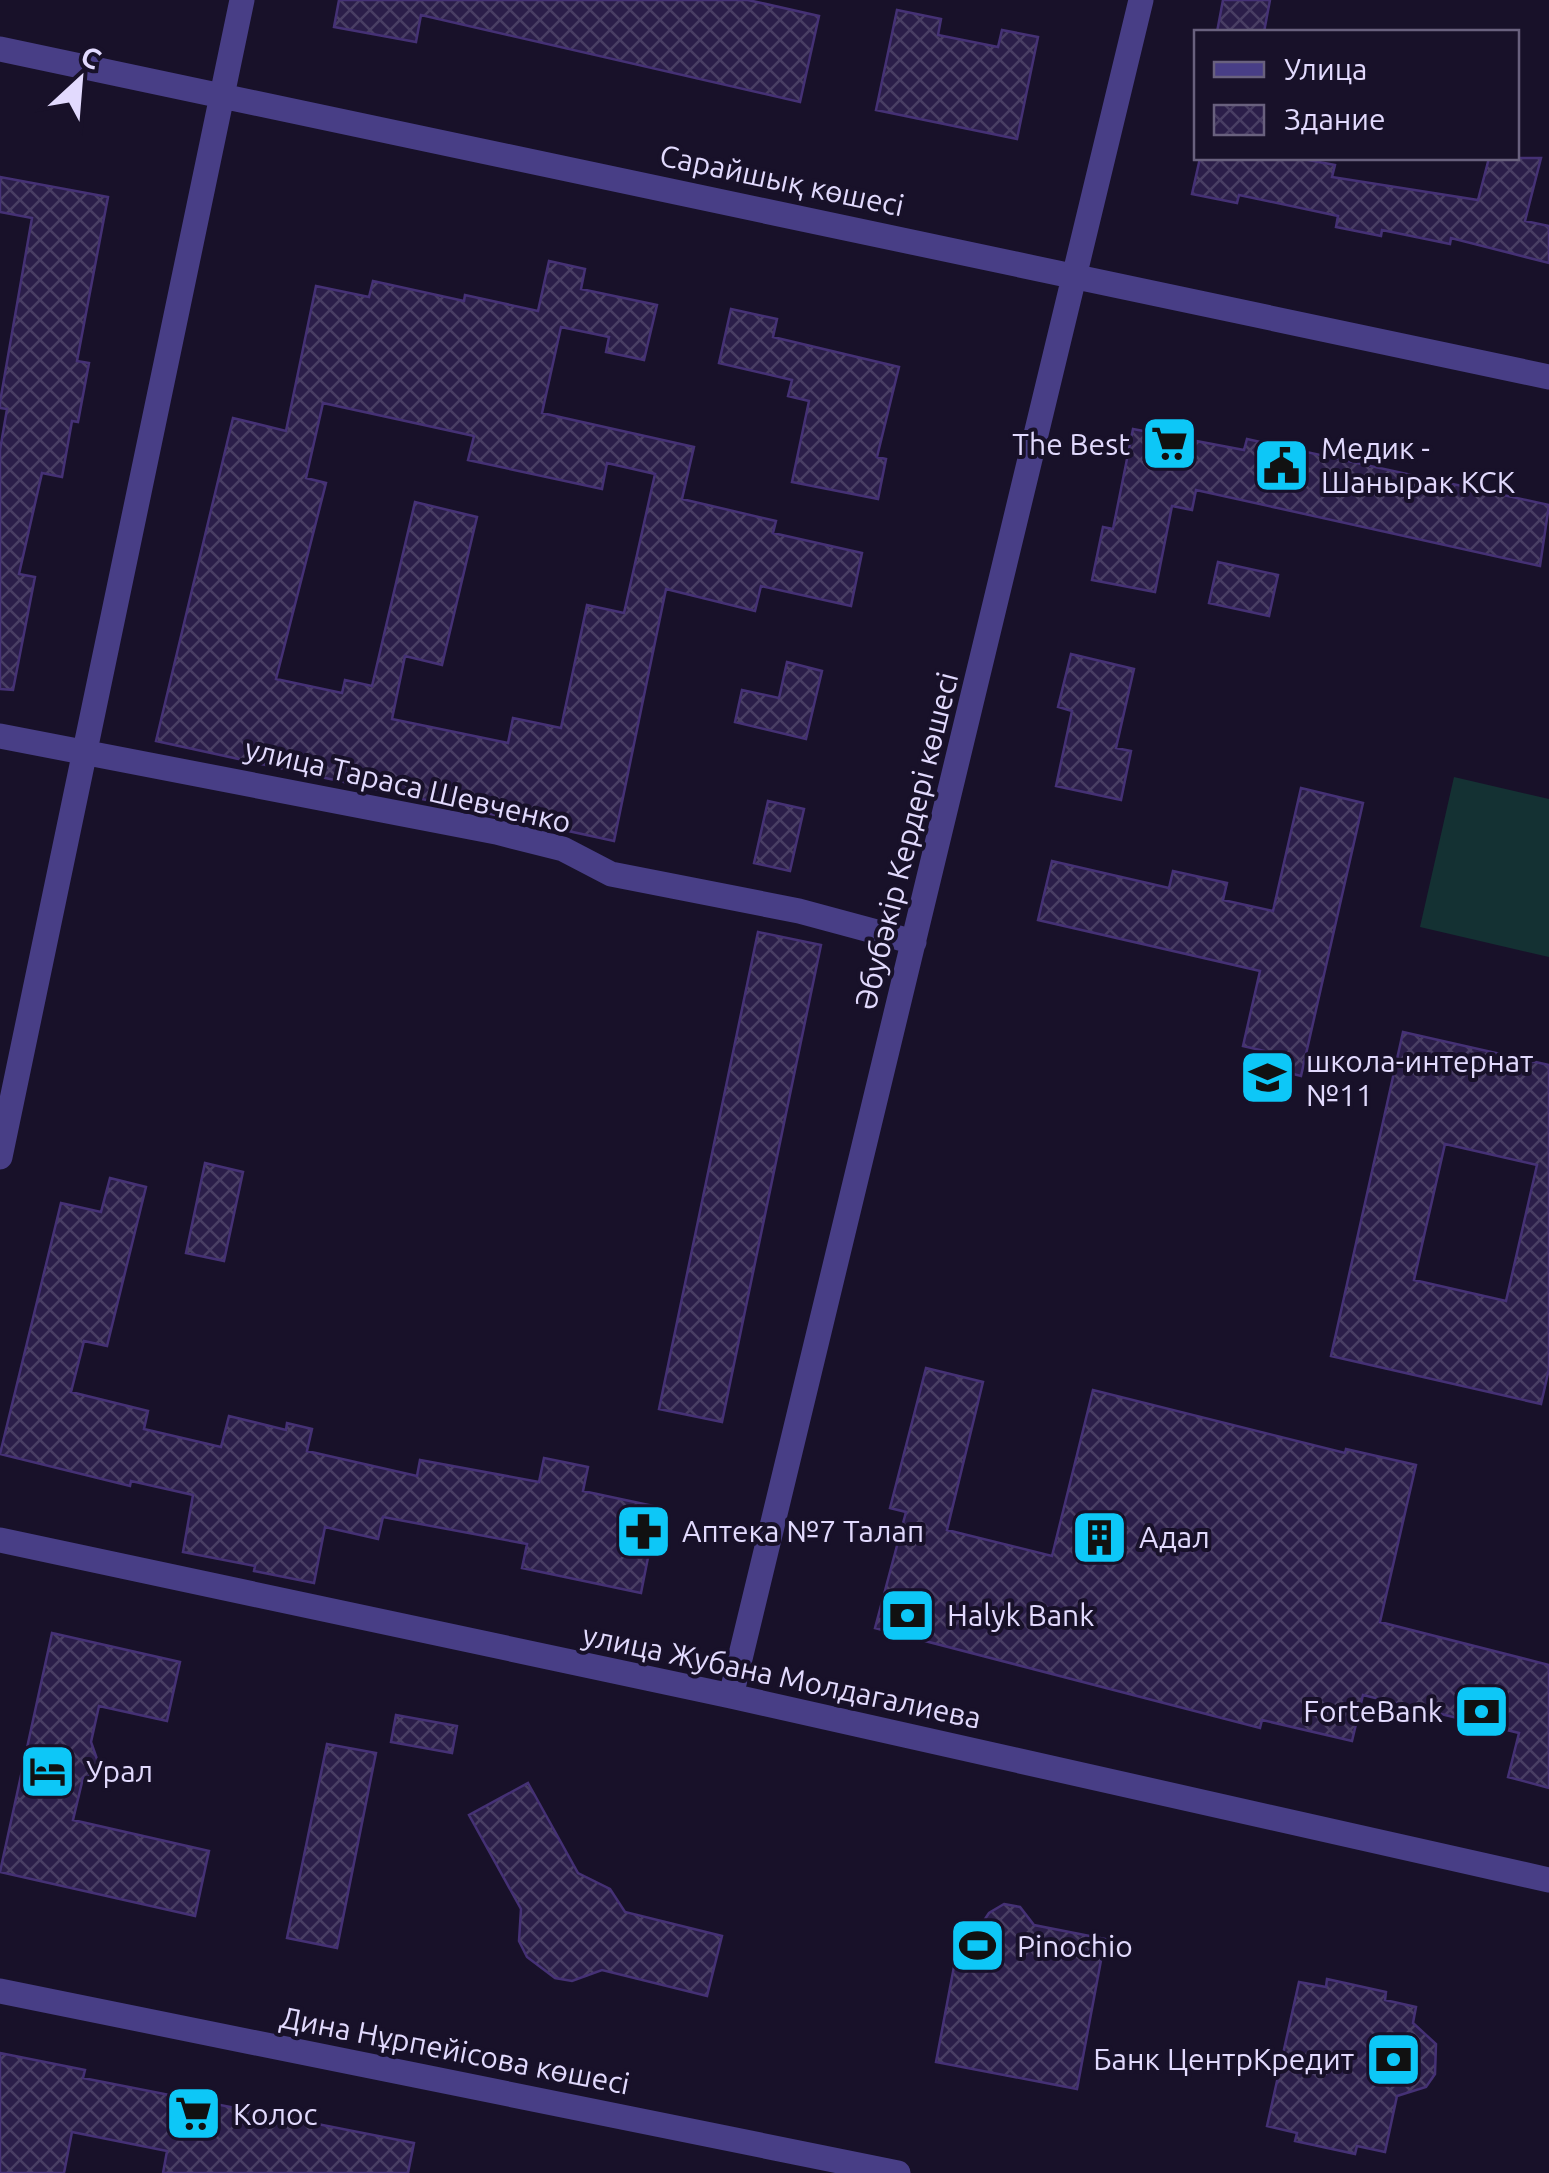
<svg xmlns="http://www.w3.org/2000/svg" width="1549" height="2173" viewBox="0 0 1549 2173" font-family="Ubuntu,sans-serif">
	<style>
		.pitch { fill: #143133 }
		.building { fill: url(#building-cross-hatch); stroke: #453175; stroke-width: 2.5; fill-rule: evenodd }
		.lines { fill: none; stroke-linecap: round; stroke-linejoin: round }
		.minor { stroke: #483e86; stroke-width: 25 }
		.labels { text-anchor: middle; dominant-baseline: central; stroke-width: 8; stroke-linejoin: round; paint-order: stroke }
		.street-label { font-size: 30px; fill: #e2dafe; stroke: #181129 }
		.poi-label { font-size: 30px; fill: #e2dafe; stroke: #181129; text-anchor: start }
	</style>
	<defs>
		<pattern id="building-cross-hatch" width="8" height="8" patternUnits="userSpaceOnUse" patternTransform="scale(2.5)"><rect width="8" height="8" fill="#2b1e49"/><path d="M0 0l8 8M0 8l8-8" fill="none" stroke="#493e64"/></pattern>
	</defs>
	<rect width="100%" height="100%" fill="#181129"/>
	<path class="pitch" d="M1454,777L1549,799V957L1420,927Z"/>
	<path class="building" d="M339,0H748L819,16L800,102L421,15L416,42L334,27Z
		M1223,0H1270L1264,32H1217Z
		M897,10L941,19L938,35L998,47L1002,30L1038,37L1017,139L876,110Z
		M1200,158H1298L1335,165L1332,177L1478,200L1489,158H1541L1525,221L1549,226V263L1451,238L1450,244L1382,230L1381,236L1336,227L1338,216L1239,195L1237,203L1192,194Z
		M0,177L108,197L77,361L89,363L78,422L72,421L62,477L42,473L19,574L35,577L13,690L0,689V450L7,409L0,408V402L32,218L0,212Z
		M549,261L585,269L581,289L657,305L644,360L606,352L609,337L561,327L542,413L694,447L682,499L776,521L773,533L862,553L851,606L761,586L755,611L666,589L614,841L156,741L233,418L286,431L316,286L369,297L373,281L464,301L465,295L538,311ZM323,403L474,436L468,460L602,489L607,463L655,474L624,613L587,605L561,728L513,718L508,743L392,719L405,656L442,665L477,517L415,502L372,686L345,680L342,693L276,679L326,483L306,478Z
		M731,309L777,319L773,337L899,367L877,457L886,459L878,499L792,482L809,401L788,396L792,380L719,363Z
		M1133,429L1244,450L1247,439L1549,505L1540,566L1196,490L1192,510L1172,506L1155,592L1092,580L1103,527L1113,529Z
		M1218,562L1278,575L1269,616L1209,603Z
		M1071,654L1134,669L1116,748L1131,751L1121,800L1056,786L1072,711L1058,707Z
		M787,662L822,671L806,739L735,722L742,690L779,698Z
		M1301,788L1363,803L1301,1076L1269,1068L1273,1053L1243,1046L1260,971L1038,920L1052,861L1169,888L1173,871L1227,883L1223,900L1273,911Z
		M768,801L804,809L790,871L754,863Z
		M758,932L821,945L722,1422L659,1409Z
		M1403,1032L1549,1065V1369L1541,1404L1331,1356ZM1445,1144L1537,1165L1506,1301L1414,1280Z
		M205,1163L243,1172L224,1261L186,1253Z
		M110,1178L146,1187L107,1346L84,1341L71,1392L148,1411L144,1429L221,1447L229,1416L286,1430L287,1423L312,1429L307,1451L417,1476L420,1460L539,1482L544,1458L588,1467L583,1491L658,1507L641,1593L522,1568L527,1544L383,1517L378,1539L325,1527L314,1583L254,1571L255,1566L183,1552L193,1495L131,1481L130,1486L0,1454L61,1203L101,1212Z
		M926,1368L983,1382L947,1530L1052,1556L1093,1390L1345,1453L1346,1449L1416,1465L1380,1622L1549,1665V1788L1508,1777L1519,1733L1363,1695L1352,1741L1262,1720L1260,1728L875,1628L906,1512L890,1508Z
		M52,1633L180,1662L167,1721L99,1706L91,1742L98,1762L91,1775L83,1778L73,1820L209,1851L195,1916L0,1872Z
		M396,1715L457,1726L452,1753L391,1742Z
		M327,1744L376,1753L337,1948L287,1938Z
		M528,1783L578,1873L610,1889L625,1912L722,1936L707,1996L602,1970L572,1981L555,1978L527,1957L519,1941L521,1909L469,1815Z
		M1004,1904L1020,1907L1034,1925L1105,1939L1077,2089L936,2062L959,1940L969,1943L989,1913Z
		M1327,1979L1386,1992L1385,2000L1416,2007L1413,2023L1436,2044L1435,2074L1426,2087L1397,2096L1385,2152L1357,2146L1355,2154L1295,2141L1297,2133L1267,2126L1299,1982L1326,1987Z
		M0,2053L85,2070L83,2078L414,2143L408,2173H163L167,2151L72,2132L64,2173H0Z"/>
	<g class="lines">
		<path class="minor" d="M0,49L1549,377
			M0,736L496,832L563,849L611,874L799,911L914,942
			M0,1157L242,0
			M0,1540L731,1696L1549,1880
			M731,1696L1141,0
			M0,1991L898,2173"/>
	</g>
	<defs>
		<symbol id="supermarket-square" viewBox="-11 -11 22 22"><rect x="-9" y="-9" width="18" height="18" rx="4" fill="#0dc7f7" stroke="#181129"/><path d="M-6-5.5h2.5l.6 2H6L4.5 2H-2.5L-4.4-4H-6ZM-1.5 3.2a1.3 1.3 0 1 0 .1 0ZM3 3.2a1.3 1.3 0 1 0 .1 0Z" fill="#111"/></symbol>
		<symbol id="civic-square" viewBox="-11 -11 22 22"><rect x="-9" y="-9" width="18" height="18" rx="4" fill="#0dc7f7" stroke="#181129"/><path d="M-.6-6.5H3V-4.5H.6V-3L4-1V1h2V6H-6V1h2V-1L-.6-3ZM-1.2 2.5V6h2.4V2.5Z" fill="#111"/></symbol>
		<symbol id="school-square" viewBox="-11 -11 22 22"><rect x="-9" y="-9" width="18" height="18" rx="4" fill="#0dc7f7" stroke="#181129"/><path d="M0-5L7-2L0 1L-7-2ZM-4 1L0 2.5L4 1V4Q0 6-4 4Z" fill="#111"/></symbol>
		<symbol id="pharmacy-square" viewBox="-11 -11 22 22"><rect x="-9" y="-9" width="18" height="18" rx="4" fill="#0dc7f7" stroke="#181129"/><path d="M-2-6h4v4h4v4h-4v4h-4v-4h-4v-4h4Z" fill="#111"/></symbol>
		<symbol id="building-square" viewBox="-11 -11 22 22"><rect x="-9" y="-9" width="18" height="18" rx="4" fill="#0dc7f7" stroke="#181129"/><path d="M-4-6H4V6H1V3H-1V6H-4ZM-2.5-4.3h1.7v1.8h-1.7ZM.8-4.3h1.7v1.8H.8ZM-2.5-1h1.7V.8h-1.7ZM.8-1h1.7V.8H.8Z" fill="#111"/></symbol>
		<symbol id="bank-square" viewBox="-11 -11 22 22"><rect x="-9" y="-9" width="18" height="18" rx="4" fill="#0dc7f7" stroke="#181129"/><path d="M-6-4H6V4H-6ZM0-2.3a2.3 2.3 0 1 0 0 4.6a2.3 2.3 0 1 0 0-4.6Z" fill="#111"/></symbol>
		<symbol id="hotel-square" viewBox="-11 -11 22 22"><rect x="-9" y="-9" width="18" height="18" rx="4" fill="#0dc7f7" stroke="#181129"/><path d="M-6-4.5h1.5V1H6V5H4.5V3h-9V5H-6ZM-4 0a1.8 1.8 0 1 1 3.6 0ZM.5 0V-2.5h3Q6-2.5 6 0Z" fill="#111"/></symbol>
		<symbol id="stadium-square" viewBox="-11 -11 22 22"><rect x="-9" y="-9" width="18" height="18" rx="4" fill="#0dc7f7" stroke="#181129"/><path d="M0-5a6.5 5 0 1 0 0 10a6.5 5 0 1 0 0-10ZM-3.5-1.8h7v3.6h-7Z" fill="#111"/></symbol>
	</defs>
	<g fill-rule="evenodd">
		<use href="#supermarket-square" x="1138" y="412" width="63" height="63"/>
		<use href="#civic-square" x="1250" y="434" width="63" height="63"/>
		<use href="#school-square" x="1236" y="1046" width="63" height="63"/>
		<use href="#pharmacy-square" x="612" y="1500" width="63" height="63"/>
		<use href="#building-square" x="1068" y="1506" width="63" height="63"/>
		<use href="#bank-square" x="876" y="1584" width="63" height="63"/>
		<use href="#bank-square" x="1450" y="1680" width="63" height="63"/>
		<use href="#hotel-square" x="16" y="1740" width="63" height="63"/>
		<use href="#stadium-square" x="946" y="1914" width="63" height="63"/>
		<use href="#bank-square" x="1362" y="2028" width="63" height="63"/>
		<use href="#supermarket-square" x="162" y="2082" width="63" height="63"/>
	</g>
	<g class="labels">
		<g class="street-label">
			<text transform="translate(782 180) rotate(12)">Сарайшық көшесі</text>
			<text transform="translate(408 785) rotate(13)">улица Тараса Шевченко</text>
			<text transform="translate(906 841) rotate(-76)">Әбубәкір Кердері көшесі</text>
			<text transform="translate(782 1676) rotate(12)">улица Жубана Молдагалиева</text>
			<text transform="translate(455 2050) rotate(11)">Дина Нұрпейісова көшесі</text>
		</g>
		<g class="poi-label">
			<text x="1130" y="444" text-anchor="end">The Best</text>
			<text x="1321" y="448">Медик -<tspan x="1321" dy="34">Шанырак КСК</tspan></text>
			<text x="1306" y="1061">школа-интернат<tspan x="1306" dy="34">№11</tspan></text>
			<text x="682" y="1531">Аптека №7 Талап</text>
			<text x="1139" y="1537">Адал</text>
			<text x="947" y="1615">Halyk Bank</text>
			<text x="1443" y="1711" text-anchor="end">ForteBank</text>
			<text x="86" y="1771">Урал</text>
			<text x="1017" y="1946">Pinochio</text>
			<text x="1354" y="2059" text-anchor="end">Банк ЦентрКредит</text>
			<text x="233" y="2114">Колос</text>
		</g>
	</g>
	<rect x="1194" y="30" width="325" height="130" fill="#181129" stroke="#69617e" stroke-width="2.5"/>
	<rect x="1214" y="62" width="50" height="15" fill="#483e86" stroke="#69617e" stroke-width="2.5"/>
	<text x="1284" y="80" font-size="30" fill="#e2dafe">Улица</text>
	<rect x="1214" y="105" width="50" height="30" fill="url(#building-cross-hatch)" stroke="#69617e" stroke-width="2.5"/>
	<text x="1284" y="130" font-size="30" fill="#e2dafe">Здание</text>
	<g transform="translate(80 80) rotate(26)" stroke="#181129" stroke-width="8" paint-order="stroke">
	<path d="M0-8L18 38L0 25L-18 38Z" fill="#e2dafe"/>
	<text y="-15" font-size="28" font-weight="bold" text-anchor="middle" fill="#e2dafe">С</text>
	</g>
</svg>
